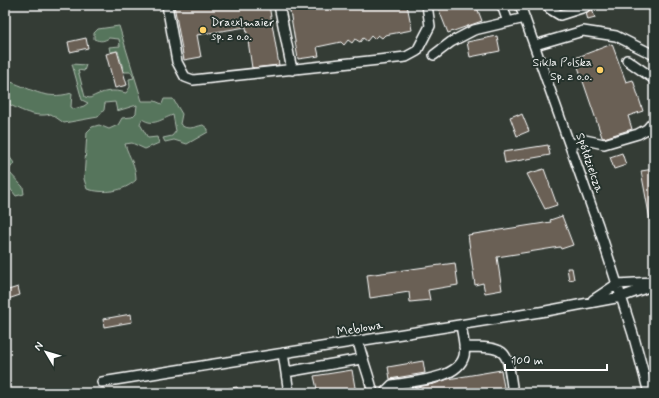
<svg xmlns="http://www.w3.org/2000/svg" width="659" height="398" viewBox="0 0 659 398" font-family="Mynerve,sans-serif">
	<style>
		.green { fill: #57745b; stroke: #abbaad }
		.building { fill: #6a6054; stroke: #fff }
		.lines { fill: none; stroke-linecap: round; stroke-linejoin: round }
		.minor-casing { stroke: #fff; stroke-width: 12 }
		.minor { stroke: #26332d; stroke-width: 9 }
		.poi-dot { fill: #ffd166; stroke: #26332d; stroke-width: 1.5 }
		.labels { text-anchor: middle; dominant-baseline: central; stroke-width: 4; stroke-linejoin: round; paint-order: stroke }
		.poi-label { font-size: 12px; fill: #fff; stroke: #26332d; text-anchor: start }
		.street-label { font-size: 12px; fill: #fff; stroke: #26332d }
	</style>
	<rect width="100%" height="100%" fill="#343c35"/>
	<filter id="ink" filterUnits="userSpaceOnUse"><feTurbulence type="fractalNoise" baseFrequency=".025" numOctaves="2"/><feDisplacementMap in="SourceGraphic" scale="8" xChannelSelector="R" yChannelSelector="G"/><feConvolveMatrix kernelMatrix="1 2 1 2 8 2 1 2 1" color-interpolation-filters="sRGB"/></filter>
	<g filter="url(#ink)">
		<path class="green" d="M119,26L142,101H155L162,104L164,99H173L182,114L180,124C187,131 194,127 203,125L208,129V132L187,144L174,140L165,142L163,138L172,136L176,131L173,115C161,119 154,127 142,119L140,124L148,138L157,137L159,143L145,149L132,143L125,144C129,158 136,164 136,180C123,192 104,194 87,189L84,179L87,132L92,127L99,125L109,129L118,125L122,118L132,117L136,113L137,105L117,111L115,102L105,103L104,110L98,117L64,123L51,114C35,118 19,110 5,102V80C32,88 43,101 72,93L71,107L74,109L84,106L88,103L82,100L72,64L86,65L84,71L78,70L85,97L90,98C103,91 113,89 126,93L130,87L129,79L134,78L131,72H124L118,51L110,52L109,47L120,46L119,39L109,38C104,41 101,42 94,39V33L98,29Z
			M5,151L14,163L8,171L23,187L24,194L16,196L5,182Z"/>
		<path class="building" d="M174,5H269L279,65L252,68L246,27L197,35L201,57L184,60Z
			M289,5H407L412,30L385,35L382,38L378,35L374,39L371,36L367,41L363,38L360,42L355,39L352,43L348,40L344,45L341,42L317,47L319,56L298,59Z
			M437,5H476L482,21L448,33Z
			M592,9L595,18L588,20L586,13Z
			M497,36L500,51L470,57L467,42Z
			M86,38L88,48L70,52L68,42Z
			M612,44L626,82L633,80L643,111L628,116L632,129L604,138L602,137L575,58Z
			M117,51L127,85L115,88L106,54Z
			M518,114V116L522,114L529,131L517,136L510,117Z
			M548,145L550,155L505,163L503,152Z
			M622,153L626,165L614,169L610,157Z
			M544,169L557,205L545,209L527,174Z
			M654,169V225H651L641,171Z
			M562,216L573,245L561,249L560,247L497,257L502,290L485,293L483,283L475,285L468,235L551,222L550,220Z
			M455,263L458,285L428,290L430,300L410,302L409,292L370,298L367,275Z
			M567,268H572L574,279L569,280Z
			M18,287L20,295L5,300V291Z
			M131,314L132,322L104,327L103,319Z
			M423,361L425,373L390,379L388,367Z
			M352,370L356,393H318L314,376Z
			M501,370L505,393H392L395,391L434,384L448,379Z
			M237,387L239,393H218V390Z"/>
		<g class="lines">
			<defs>
				<path id="minor" d="M167,5L177,62L185,77L193,80L406,57L417,51L430,26L427,5
					M279,5L292,70
					M502,5L508,22
					M520,5L598,225L633,334L649,393
					M548,5L550,9L560,15L585,7L587,5
					M535,45L583,31L616,36L654,55
					M434,55L451,42L474,30L525,18
					M627,60L654,79
					M570,145L585,140L604,144L638,134L647,129L654,121
					M593,300L617,284L653,282
					M358,341C362,359 369,375 373,393
					M464,347C511,347 506,350 513,393
					M283,353L289,393
					M286,372L361,359
					M102,382L546,311L621,297L654,285
					M386,393V391L392,385C412,381 458,380 464,356C466,348 462,333 461,325"/>
			</defs>
			<use href="#minor" class="minor-casing"/>
			<use href="#minor" class="minor"/>
		</g>
	</g>
	<g class="poi-dot">
		<circle cx="203" cy="30" r="4"/>
		<circle cx="600" cy="70" r="4"/>
	</g>
	<g class="labels">
		<g class="poi-label">
			<text x="211" y="23">Draexlmaier<tspan x="211" dy="14">sp. z o.o.</tspan></text>
			<text x="592" y="63" text-anchor="end">Sikla Polska<tspan x="592" dy="14">Sp. z o.o.</tspan></text>
		</g>
		<g class="street-label">
			<text transform="translate(589 163) rotate(71)">Spółdzielcza</text>
			<text transform="translate(360 329) rotate(-9)">Meblowa</text>
		</g>
	</g>
	<rect width="659" height="398" fill="none" stroke="#26332d" stroke-width="20"/>
	<rect x="10" y="10" width="639" height="378" fill="none" stroke="#fff" stroke-width="1.5" filter="url(#ink)"/>
	<g transform="translate(46 352) rotate(308)" stroke="#26332d" stroke-width="3" paint-order="stroke">
	<path d="M0-3L7 15L0 10L-7 15Z" fill="#ffffff"/>
	<text y="-6" font-size="11" font-weight="bold" text-anchor="middle" fill="#ffffff">N</text>
	</g>
	<path d="M505 364v6h102v-6" fill="none" stroke="#ffffff" stroke-width="2"/>
	<text x="511" y="364" font-size="12" fill="#ffffff" stroke="#26332d" stroke-width="3" paint-order="stroke">100 m</text>
</svg>
